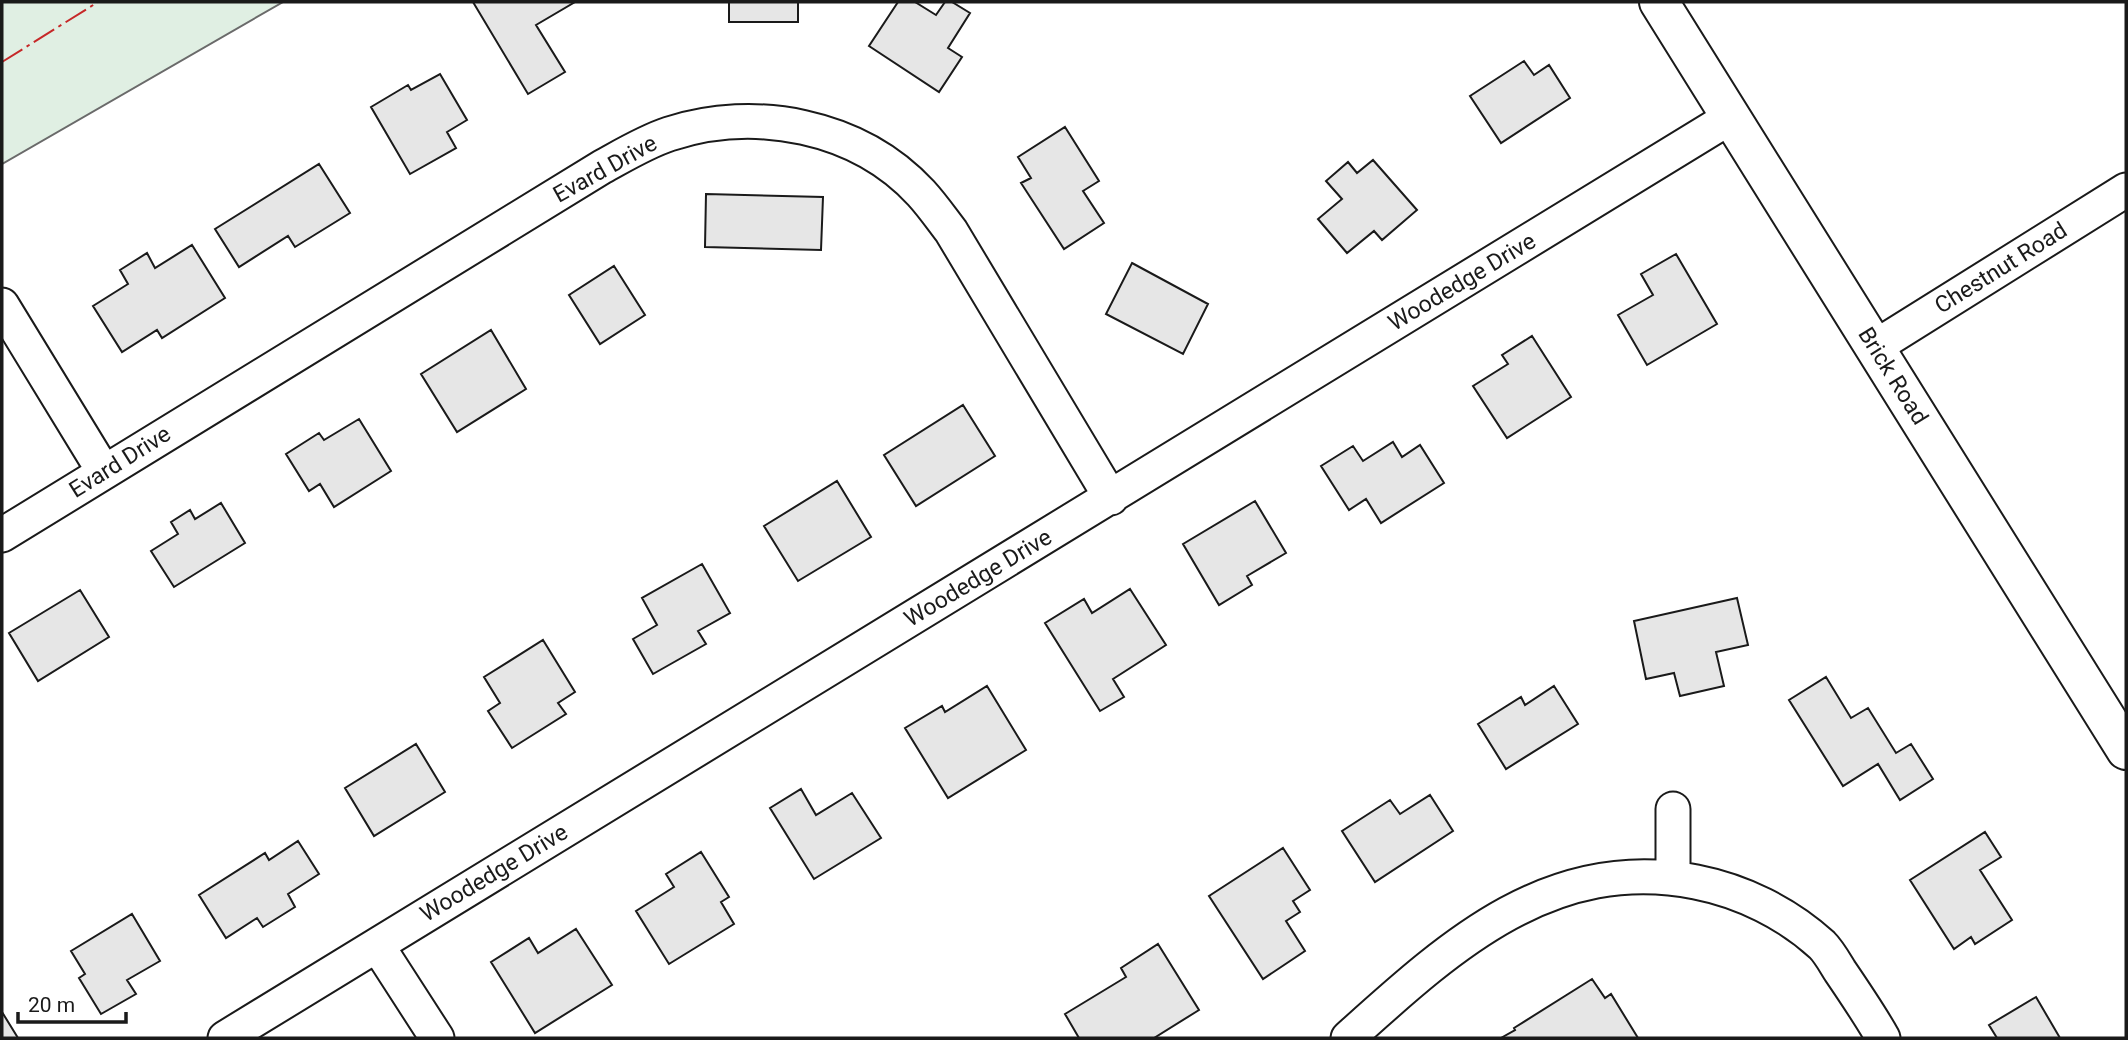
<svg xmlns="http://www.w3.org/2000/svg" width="2128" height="1040" viewBox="0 0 2128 1040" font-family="Roboto,sans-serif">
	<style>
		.green { fill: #e0efe3; stroke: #6a6a6a; stroke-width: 2 }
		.building { fill: #e6e6e6; stroke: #1a1a1a; stroke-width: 2 }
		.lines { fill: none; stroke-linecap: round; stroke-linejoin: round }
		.minor-casing { stroke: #1a1a1a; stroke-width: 37 }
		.tertiary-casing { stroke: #1a1a1a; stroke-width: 42 }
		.minor { stroke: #fff; stroke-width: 33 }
		.tertiary { stroke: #fff; stroke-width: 38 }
		.power { stroke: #c62828; stroke-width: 2; stroke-dasharray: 24 5 3.5 5; stroke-linecap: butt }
		.labels { text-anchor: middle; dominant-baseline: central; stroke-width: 5; stroke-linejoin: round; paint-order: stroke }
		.street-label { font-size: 23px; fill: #1a1a1a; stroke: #fff }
	</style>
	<rect width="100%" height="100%" fill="#fff"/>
	<path class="green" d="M2,2H283L2,164Z"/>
	<path class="building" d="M473,2H575L536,25L565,72L528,94Z
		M729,2H798V22H729Z
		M898,2H915L936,15L945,2H952L970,13L948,48L962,57L939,92L869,46Z
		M1524,61L1534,75L1549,65L1570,98L1501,143L1470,96Z
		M440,74L467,120L447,132L456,148L410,174L371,107L408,85L411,90Z
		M1065,127L1099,181L1083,191L1104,223L1064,249L1021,183L1031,178L1018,157Z
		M1373,160L1417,210L1382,240L1374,231L1347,253L1318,219L1342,199L1326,181L1348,162L1357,173Z
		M319,164L350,213L295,247L288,236L239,267L215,229Z
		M706,194L823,197L821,250L705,247Z
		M192,245L225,298L162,338L157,330L122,352L93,306L128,284L120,270L147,253L155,268Z
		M1676,254L1717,324L1647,365L1618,315L1653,295L1641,274Z
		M1132,263L1208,304L1183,354L1106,314Z
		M614,266L645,315L600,344L569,295Z
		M491,330L526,389L457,432L421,374Z
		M1532,336L1571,397L1507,438L1473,386L1508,364L1502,355Z
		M963,405L995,456L916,506L884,455Z
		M359,419L391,471L334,507L320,484L309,491L286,454L319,433L324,440Z
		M1393,442L1402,457L1420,445L1444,483L1381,523L1366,499L1349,510L1321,466L1353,446L1363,461Z
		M837,481L871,537L798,581L764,526Z
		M1255,501L1286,553L1247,576L1252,585L1219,605L1183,544Z
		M221,503L245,543L174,587L151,551L178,534L171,522L190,510L195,519Z
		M702,564L730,613L698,631L706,644L653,674L633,639L657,625L642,598Z
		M1130,589L1166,645L1113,679L1124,697L1100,711L1045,623L1084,599L1092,613Z
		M80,590L109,637L38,681L9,633Z
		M1737,598L1748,645L1716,652L1724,686L1680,696L1674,673L1646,679L1634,621Z
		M543,640L575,692L558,703L566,714L512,748L488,711L500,703L484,677Z
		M1826,677L1851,718L1868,708L1896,753L1911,744L1933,779L1900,800L1878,764L1843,786L1789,700Z
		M987,686L1026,750L948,798L905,728L942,706L945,712Z
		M1554,686L1578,724L1506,769L1478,724L1521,697L1525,705Z
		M416,744L445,792L374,836L345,788Z
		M801,789L816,815L852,793L881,838L814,879L770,808Z
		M1430,795L1453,831L1375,882L1342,831L1390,800L1400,814Z
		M1985,832L2001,857L1980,870L2012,920L1975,944L1971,937L1954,949L1910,880Z
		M298,841L319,874L288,894L295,907L263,927L257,918L226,938L199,895L265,853L269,860Z
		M1283,848L1310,890L1293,901L1300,912L1286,921L1305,951L1263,979L1209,896Z
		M701,852L729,897L721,902L734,924L669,964L636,911L674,887L666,874Z
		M132,914L160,961L127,980L136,994L101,1014L79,978L85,974L71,951Z
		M576,929L612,985L535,1033L491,962L529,938L538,953Z
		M1158,944L1199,1010L1154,1038H1079L1065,1014L1126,977L1121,968Z
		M1592,979L1605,998L1611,994L1638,1038H1501L1515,1030L1514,1028Z
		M2036,997L2060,1038H1997L1989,1025Z
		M2,1012L18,1038H2Z"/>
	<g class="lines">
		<defs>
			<path id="minor" d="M2,305L104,472
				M1875,347L2126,190
				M2,535L602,167C624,155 645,142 669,134C755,106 858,125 921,193C932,205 941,218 951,231L1111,498
				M1673,877V809
				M377,945L437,1038
				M225,1038L1731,117
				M1348,1038C1448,948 1550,853 1696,882C1742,891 1787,913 1822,945C1829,952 1835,963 1840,971C1855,993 1870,1015 1883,1038"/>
			<path id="tertiary" d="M1659,2L2126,750"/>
		</defs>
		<use href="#minor" class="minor-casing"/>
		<use href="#tertiary" class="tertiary-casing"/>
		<use href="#minor" class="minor"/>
		<use href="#tertiary" class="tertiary"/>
		<path class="power" d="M2,62L98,2"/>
	</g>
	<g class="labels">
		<g class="street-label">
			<text transform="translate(605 169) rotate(-29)">Evard Drive</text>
			<text transform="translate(2001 268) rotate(-32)">Chestnut Road</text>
			<text transform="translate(1462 282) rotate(-31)">Woodedge Drive</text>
			<text transform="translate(1893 376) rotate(58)">Brick Road</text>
			<text transform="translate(120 462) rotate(-32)">Evard Drive</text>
			<text transform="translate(978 578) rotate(-31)">Woodedge Drive</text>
			<text transform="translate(494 873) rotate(-31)">Woodedge Drive</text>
		</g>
	</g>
	<rect width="2128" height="1040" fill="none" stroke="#1a1a1a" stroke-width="7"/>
	<path d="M18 1012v10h108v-10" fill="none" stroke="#1a1a1a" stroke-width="3.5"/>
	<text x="28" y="1012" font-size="21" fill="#1a1a1a" stroke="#ffffff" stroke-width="5" paint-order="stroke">20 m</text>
</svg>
